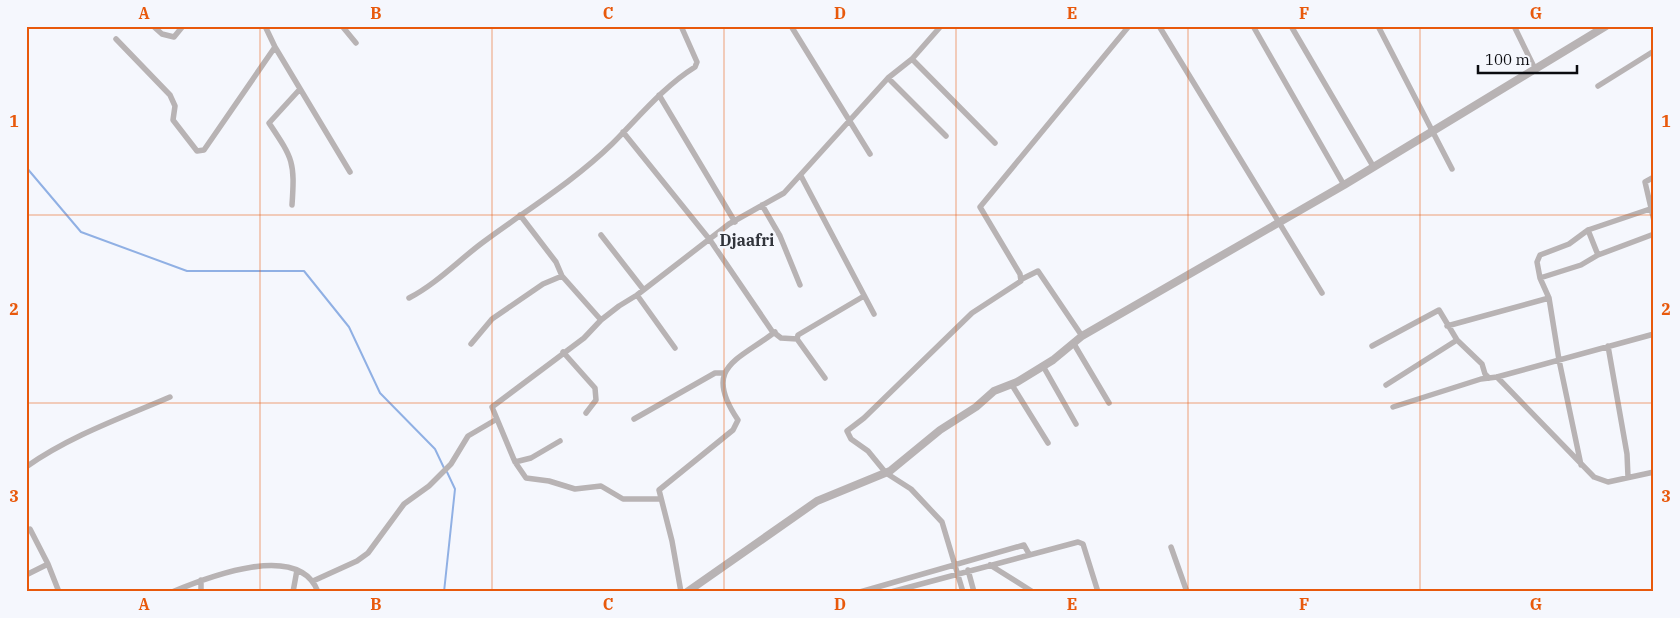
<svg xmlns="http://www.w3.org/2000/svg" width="1680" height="618" viewBox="0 0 1680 618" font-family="'IBM Plex Serif',serif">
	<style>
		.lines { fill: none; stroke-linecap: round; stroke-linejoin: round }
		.stream { stroke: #90b0e4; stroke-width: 2 }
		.minor { stroke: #b8b3b4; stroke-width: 5.5 }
		.tertiary { stroke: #b8b3b4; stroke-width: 8 }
		.grid { fill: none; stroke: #e8590c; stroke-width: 1; stroke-opacity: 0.55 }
		.labels { text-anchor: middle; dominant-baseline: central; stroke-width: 5; stroke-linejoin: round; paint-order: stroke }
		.quarter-label { font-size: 16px; font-weight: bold; fill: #31343b; stroke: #f5f7fd }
		.neatline { fill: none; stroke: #e8590c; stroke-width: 2 }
		.grid-label { font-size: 16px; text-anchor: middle; font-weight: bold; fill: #e8590c }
	</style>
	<rect width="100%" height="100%" fill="#f5f7fd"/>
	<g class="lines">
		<path class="stream" d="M26,167L81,232L187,271H304L349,327L380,393L435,449L444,468
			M444,592L455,489L447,472"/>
		<path class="minor" d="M153,26L162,34L174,37L183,26
			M265,26L275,47L350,172
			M342,26L356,43
			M493,26H497
			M791,26L870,154
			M1159,26L1322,293
			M1253,26L1344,185
			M1291,26L1373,166
			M1378,26L1452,169
			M1514,26L1535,69
			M116,39L170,95L175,106L173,120L197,151L204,150L275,47
			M912,59L995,143
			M888,78L946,136
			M1598,86L1654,51
			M659,95L735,222
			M623,132L710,240L772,331L781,338L797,339L798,335L864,296
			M801,176L874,314
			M1654,177L1645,182L1654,221
			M292,205C295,161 293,159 269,123L300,89
			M762,205L780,236L800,285
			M520,215L556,262L562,276L601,320
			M601,235L643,289
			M1598,255L1588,230L1650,209
			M1540,278L1581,265L1598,255L1654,234
			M1022,279L1038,271L1082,336
			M637,295L675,348
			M409,298C436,284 458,261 482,243C525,211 573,182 612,144C639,117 663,87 695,67L697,62L681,26
			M1447,326L1549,298
			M797,339L825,378
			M471,344L492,319L543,284L562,276
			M1074,344L1109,403
			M1372,346L1439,310L1457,340L1482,364L1485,374L1489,378
			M1608,346L1627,454L1628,477
			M563,352L595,388L596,400L586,413
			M1043,366L1076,424
			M1497,377L1594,477L1608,482L1654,472
			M1012,385L1048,443
			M1386,385L1457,340
			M1393,407L1481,379L1497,377L1654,334
			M634,419L715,373H724
			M515,462L531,458L560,441
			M1581,465L1559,360L1549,298L1540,278L1537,262L1540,255L1569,244L1588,230
			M26,467C70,436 121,418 170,397
			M661,499H623L601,486L575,489L549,481L526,478L515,462L492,407L584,338L601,320L619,306L637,295L729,224L784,193L888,78L912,59L941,26
			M26,531L30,529L48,564
			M1171,547L1187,592
			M990,565L1033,592
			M968,570L974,592
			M26,575L48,564L59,592
			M313,581L357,561L368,553L404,504L429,486L451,464L468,436L497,419
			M172,592C208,577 299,541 318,592
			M201,592V580
			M293,592L297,570
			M681,592L672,541L659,490L733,430L738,420C702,367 737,361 775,332
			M860,592L1024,545L1029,554
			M891,592L1078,542L1083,544L1098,592
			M963,592L942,522L911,489L886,473L868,451L851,439L847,431L864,418L972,313L1021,281L1020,274L980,207L1129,26"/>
		<path class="tertiary" d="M687,592L817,501L890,471L940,430L976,407L994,391L1017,382L1053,360L1082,336L1344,185L1606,26"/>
	</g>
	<path class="grid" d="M260,26V592M492,26V592M724,26V592M956,26V592M1188,26V592M1420,26V592M26,215H1654M26,403H1654"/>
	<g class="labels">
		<g class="quarter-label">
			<text x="747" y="240">Djaafri</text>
		</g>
	</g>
	<rect width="1680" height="618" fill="none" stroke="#f5f7fd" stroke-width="55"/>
	<path d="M1478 65v8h99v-8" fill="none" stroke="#0b0c10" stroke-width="2.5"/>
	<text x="1485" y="65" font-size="15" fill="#0b0c10" stroke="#f5f7fd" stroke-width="4" paint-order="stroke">100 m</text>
	<rect x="28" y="28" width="1624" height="562" class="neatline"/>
	<g class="grid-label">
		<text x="144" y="19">A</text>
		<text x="376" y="19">B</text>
		<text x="608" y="19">C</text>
		<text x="840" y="19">D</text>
		<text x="1072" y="19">E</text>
		<text x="1304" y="19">F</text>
		<text x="1536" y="19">G</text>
		<text x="14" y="127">1</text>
		<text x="1666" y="127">1</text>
		<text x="14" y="315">2</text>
		<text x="1666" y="315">2</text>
		<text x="14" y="502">3</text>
		<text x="1666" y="502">3</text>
		<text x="144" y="610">A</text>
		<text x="376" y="610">B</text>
		<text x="608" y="610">C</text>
		<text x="840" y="610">D</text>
		<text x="1072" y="610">E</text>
		<text x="1304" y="610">F</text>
		<text x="1536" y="610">G</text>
	</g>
</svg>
